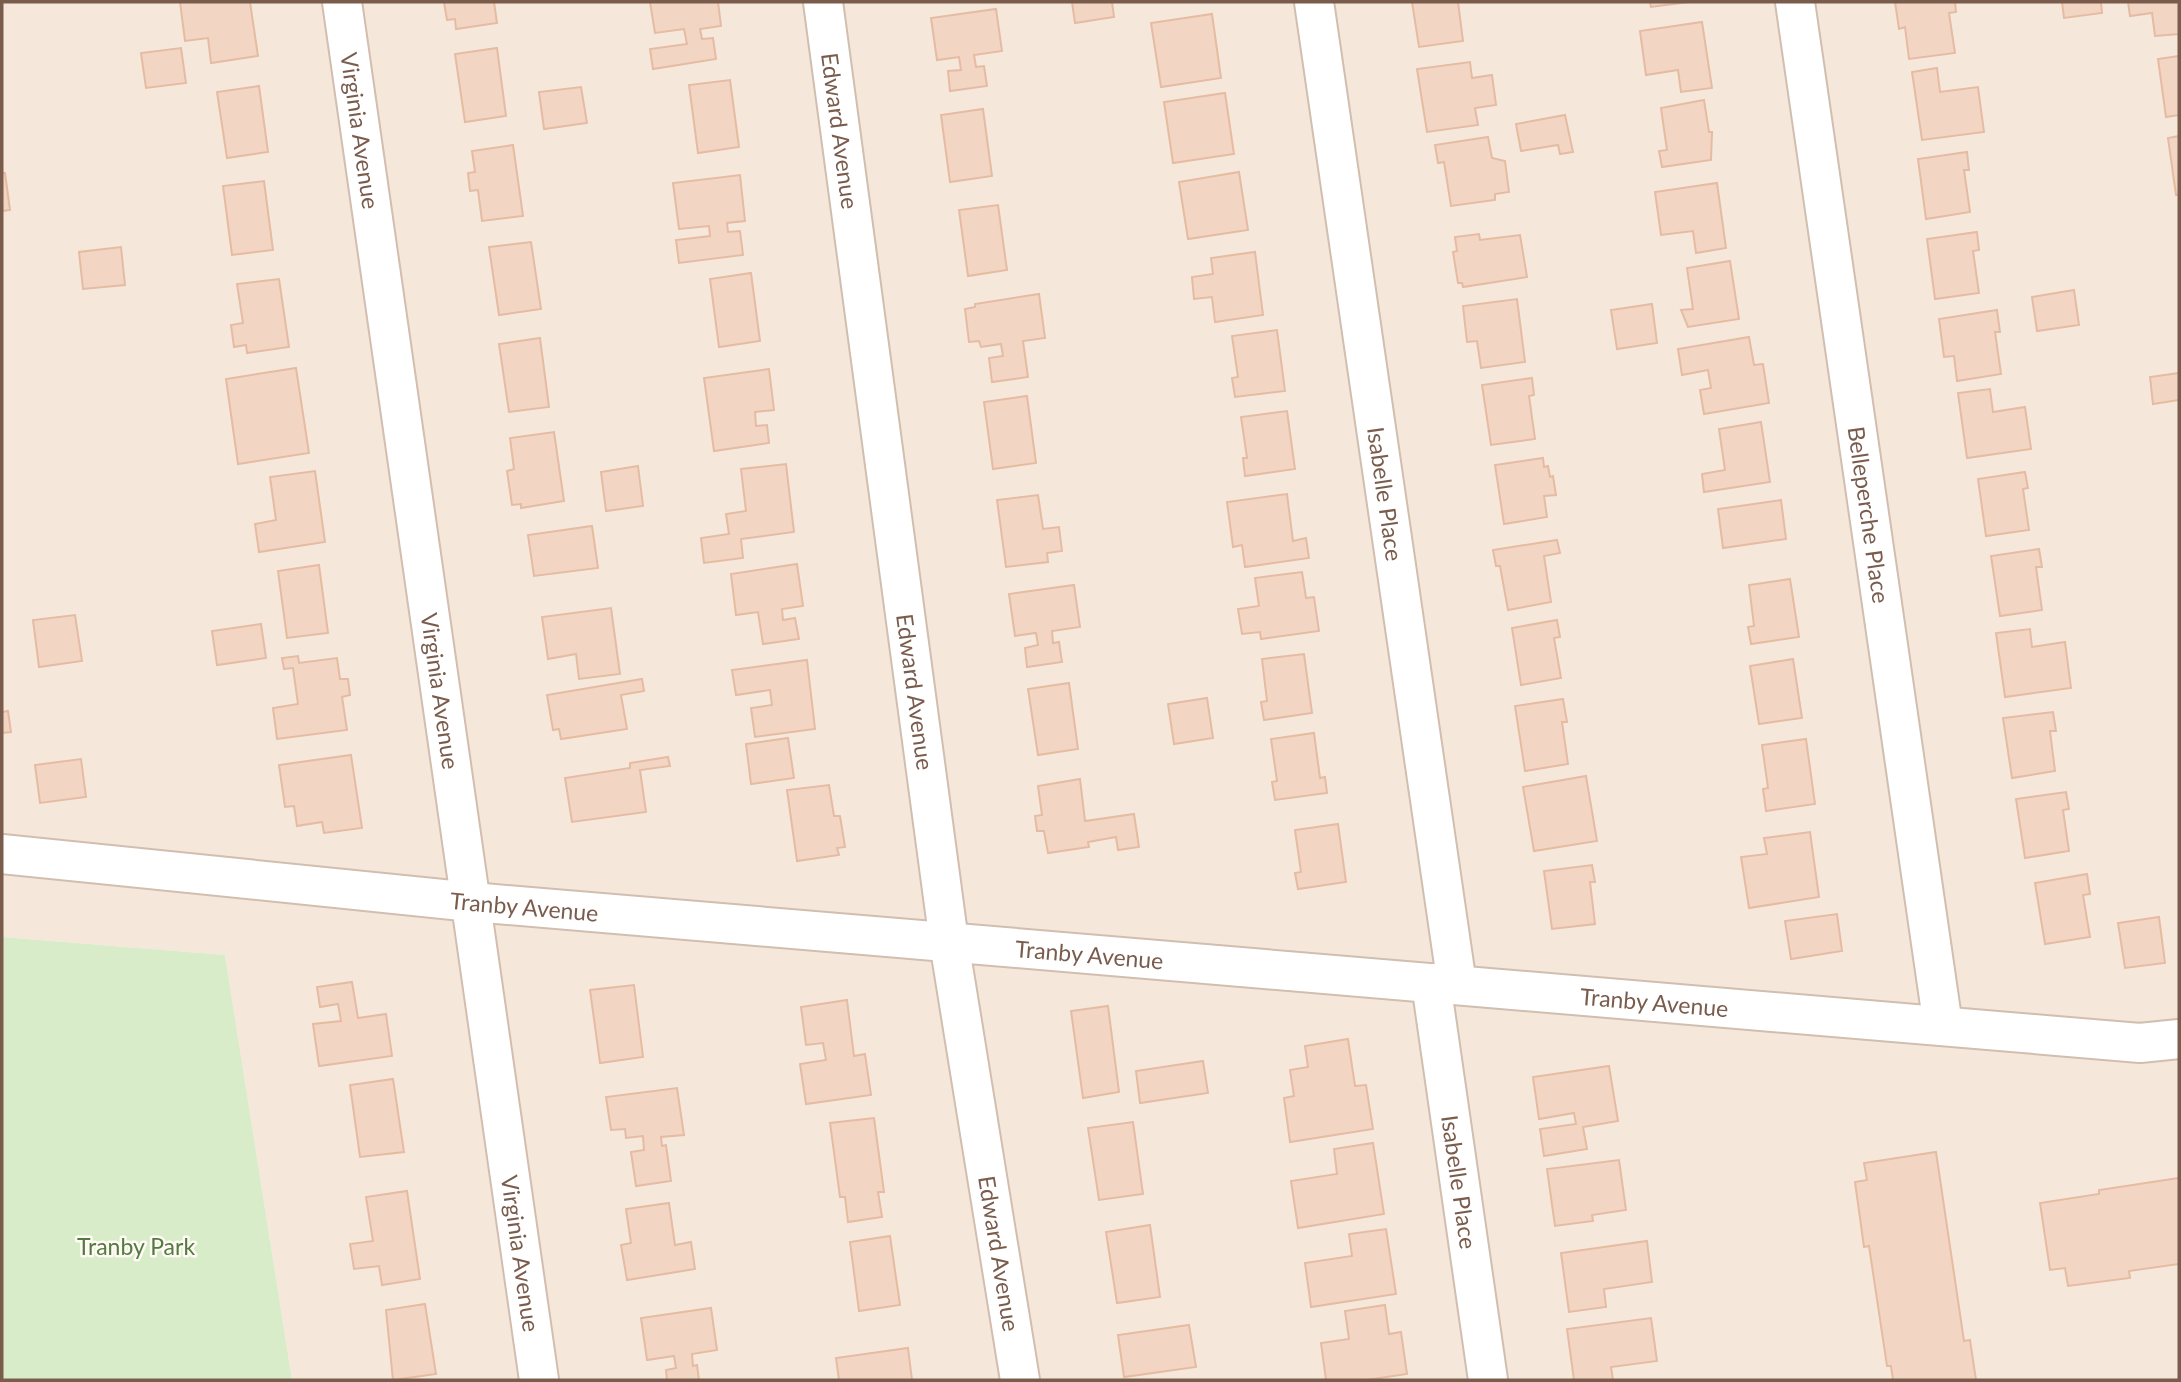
<svg xmlns="http://www.w3.org/2000/svg" width="2181" height="1382" viewBox="0 0 2181 1382" font-family="Lato,sans-serif">
	<style>
		.residential { fill: #f5e8da }
		.green { fill: #d8ecc9 }
		.building { fill: #f3d5c3; stroke: #e6bba3; stroke-width: 2 }
		.lines { fill: none; stroke-linecap: round; stroke-linejoin: round }
		.minor-casing { stroke: #d1beb0; stroke-width: 42 }
		.minor { stroke: #fff; stroke-width: 38 }
		.labels { text-anchor: middle; dominant-baseline: central; stroke-width: 5; stroke-linejoin: round; paint-order: stroke }
		.street-label { font-size: 23px; fill: #7a5c4d; stroke: #fffaf3 }
		.park-label { font-size: 23px; fill: #537a41; stroke: #fffaf3 }
	</style>
	<rect width="100%" height="100%" fill="#fdf6ec"/>
	<path class="residential" d="M2,2H2179V1380H292L225,955L2,937Z"/>
	<path class="green" d="M2,937L225,955L292,1380H2Z"/>
	<path class="building" d="M180,2H250L258,56L211,63L208,38L185,41Z
		M444,2H494L497,23L456,29L455,19L447,20Z
		M650,2H718L721,26L700,29L702,39L713,38L716,59L653,69L650,49L687,44L684,29L655,33Z
		M1072,2H1112L1114,17L1075,23Z
		M1412,2H1458L1463,41L1419,47Z
		M1650,2H1689L1651,7Z
		M1895,2H1955L1956,12L1949,13L1955,53L1909,59L1905,27L1899,29Z
		M2062,2H2101L2102,13L2064,18Z
		M2128,2H2179V34L2155,36L2152,13L2130,16Z
		M996,9L1002,51L974,55L976,67L984,66L987,86L950,91L948,71L961,70L959,57L937,60L931,18Z
		M1212,14L1221,78L1161,87L1151,23Z
		M1702,22L1712,88L1681,92L1678,70L1646,75L1640,31Z
		M181,48L186,83L146,88L141,53Z
		M497,48L506,116L465,122L455,54Z
		M2179,56V115L2166,117L2158,59Z
		M1470,62L1472,78L1492,75L1496,105L1475,108L1478,125L1427,132L1417,69Z
		M1937,68L1940,92L1978,87L1984,132L1922,140L1912,72Z
		M730,80L739,147L698,153L689,85Z
		M259,86L268,152L227,158L217,92Z
		M581,87L587,123L544,129L539,92Z
		M1225,93L1234,154L1173,163L1164,102Z
		M1704,100L1709,132H1712L1711,160L1662,167L1659,151L1667,150L1661,108Z
		M983,109L992,176L950,182L941,115Z
		M1565,115L1573,152L1560,154L1558,145L1521,151L1516,124Z
		M2179,136V195H2176L2168,138Z
		M1488,137L1492,158L1505,161L1509,192L1495,194V200L1451,206L1444,162L1438,163L1435,145Z
		M513,145L523,216L482,221L478,190L470,191L468,173L475,172L472,151Z
		M1967,152L1969,170H1964L1970,212L1926,219L1918,159Z
		M1239,172L1248,230L1188,239L1179,182Z
		M2,173H5L10,210L2,211Z
		M740,175L745,221L727,223L728,232L740,231L743,255L679,263L676,240L710,236L709,226L679,229L673,183Z
		M264,181L273,250L232,255L223,186Z
		M1717,183L1726,248L1696,253L1693,231L1661,235L1655,192Z
		M998,205L1007,270L968,276L959,210Z
		M1977,232L1979,250L1973,251L1979,293L1935,299L1927,239Z
		M1479,234L1480,240L1520,235L1527,277L1463,287L1462,283H1458L1453,252L1457,251L1455,237Z
		M531,242L541,309L499,315L489,247Z
		M121,247L125,285L83,289L79,252Z
		M1255,252L1263,315L1215,322L1212,297L1194,299L1192,277L1213,274L1211,258Z
		M1730,261L1739,319L1688,327L1681,310L1693,309L1687,268Z
		M751,273L760,341L719,347L710,279Z
		M279,279L289,347L247,353L246,345L234,347L231,325L243,323L237,284Z
		M2074,290L2079,325L2037,331L2032,297Z
		M1039,294L1045,338L1023,341L1028,377L992,382L989,358L1003,356L1001,344L981,347L979,341L969,342L965,309L975,307V304Z
		M1517,299L1525,362L1481,368L1477,341L1467,342L1463,306Z
		M1652,304L1657,343L1617,349L1611,310Z
		M1997,310L2000,332H1995L2001,374L1957,381L1954,356L1944,357L1939,319Z
		M1277,330L1285,391L1235,397L1232,378L1238,377L1232,336Z
		M1749,337L1754,365L1763,364L1769,403L1704,414L1700,390L1711,388L1708,370L1682,375L1678,349Z
		M540,338L549,407L509,412L499,344Z
		M296,368L309,453L238,464L226,379Z
		M769,369L774,410L755,412L756,426L767,425L769,443L714,451L704,378Z
		M2179,373V400L2153,404L2150,377Z
		M1532,378L1534,395L1529,396L1535,439L1491,445L1482,385Z
		M1990,389L1993,412L2025,407L2031,449L1967,458L1958,393Z
		M1027,396L1036,463L993,469L984,402Z
		M1287,411L1295,469L1245,476L1243,458H1247L1241,417Z
		M1761,422L1770,482L1704,492L1702,474L1725,470L1719,429Z
		M554,432L564,501L521,508V504L512,505L507,471L514,469L510,438Z
		M1543,458L1544,467L1548,466L1550,477L1553,476L1556,495L1544,496L1547,517L1504,524L1495,465Z
		M786,464L794,532L741,539L743,558L704,563L701,538L729,534L726,514L746,511L741,469Z
		M638,466L643,506L606,511L601,472Z
		M315,471L325,542L259,552L255,524L276,520L270,477Z
		M2025,472L2028,488L2023,489L2029,530L1986,536L1978,479Z
		M1287,494L1293,541L1306,538L1309,558L1245,567L1242,545L1233,547L1227,502Z
		M1038,495L1043,529L1059,527L1062,551L1047,553L1048,562L1006,567L997,500Z
		M1781,500L1786,539L1723,548L1718,509Z
		M592,526L598,568L534,576L528,535Z
		M1557,540L1560,553L1544,556L1551,602L1508,610L1500,566H1496L1493,550Z
		M2039,549L2042,567H2036L2042,610L2000,616L1991,556Z
		M797,564L803,606L782,609L783,620L795,618L799,639L763,644L758,612L736,615L731,574Z
		M319,565L328,633L287,638L278,571Z
		M1302,572L1306,598L1314,597L1319,631L1261,639L1260,632L1242,634L1238,609L1259,606L1255,578Z
		M1790,579L1799,637L1751,644L1748,627L1754,626L1749,585Z
		M1074,585L1080,627L1052,631L1053,643L1059,642L1062,662L1027,667L1025,648L1038,645L1036,633L1015,636L1009,594Z
		M611,608L620,674L579,679L576,654L548,659L542,617Z
		M75,615L82,661L39,667L33,620Z
		M1557,620L1560,637L1554,638L1561,678L1521,685L1512,628Z
		M261,624L266,658L217,665L212,631Z
		M2030,629L2032,647L2065,642L2071,688L2005,697L1996,633Z
		M1304,654L1312,713L1264,720L1261,702L1267,701L1262,659Z
		M298,656L299,663L337,658L340,679H348L350,695L342,697L347,730L277,739L273,708L298,704L293,668L284,669L282,658Z
		M1793,659L1802,718L1759,724L1750,666Z
		M807,660L815,729L755,737L751,708L772,705L770,690L736,695L732,670Z
		M642,679L644,691L621,695L627,729L561,739L559,729L553,730L547,695Z
		M1069,683L1078,749L1038,755L1028,689Z
		M1207,698L1213,738L1174,744L1168,704Z
		M1563,699L1567,722H1562L1568,764L1525,771L1515,706Z
		M8,711L11,732L2,733V712Z
		M2053,712L2056,731H2050L2055,771L2012,778L2003,718Z
		M1314,733L1320,778L1325,777L1327,793L1275,800L1272,782L1277,781L1271,739Z
		M788,738L794,778L751,784L746,744Z
		M1806,739L1815,804L1766,811L1763,789L1768,788L1762,745Z
		M351,755L362,828L324,833L322,822L297,826L294,806L285,807L279,765Z
		M668,757L670,766L640,770L646,812L572,822L565,778L630,768V763Z
		M81,759L86,797L40,803L35,765Z
		M1586,776L1597,841L1534,851L1523,787Z
		M1080,779L1085,821L1134,814L1139,847L1118,850L1116,837L1088,842L1089,847L1048,853L1044,831H1037L1035,816L1042,815L1038,786Z
		M829,785L834,816H840L845,847L837,848L839,855L797,861L787,790Z
		M2066,792L2069,809L2063,810L2069,851L2025,858L2016,799Z
		M1338,824L1346,882L1298,889L1295,873L1301,872L1295,830Z
		M1810,832L1819,897L1749,908L1741,857L1767,854L1764,838Z
		M1592,865L1595,882H1590L1595,924L1552,929L1544,871Z
		M2087,874L2090,894L2083,895L2090,937L2045,944L2035,883Z
		M1837,914L1842,951L1791,959L1785,921Z
		M2159,917L2165,963L2125,968L2118,923Z
		M352,982L358,1018L386,1014L392,1056L319,1066L313,1024L341,1021L338,1004L320,1007L317,987Z
		M634,985L643,1057L600,1063L590,990Z
		M847,1000L854,1056L865,1054L871,1095L806,1104L800,1064L826,1060L823,1043L806,1045L801,1007Z
		M1108,1006L1119,1092L1083,1098L1071,1011Z
		M1348,1039L1355,1086L1366,1085L1373,1129L1290,1142L1284,1098L1294,1096L1290,1070L1308,1067L1305,1046Z
		M1203,1061L1208,1093L1140,1103L1136,1071Z
		M1609,1066L1618,1121L1583,1127L1587,1149L1544,1156L1540,1129L1576,1124L1574,1113L1539,1119L1533,1077Z
		M393,1079L404,1152L360,1157L350,1085Z
		M677,1088L684,1135L661,1137L662,1146L666,1145L671,1181L636,1186L631,1152L644,1150L643,1136L626,1138L625,1129L611,1130L606,1097Z
		M874,1118L884,1192H878L882,1217L848,1222L845,1197H840L830,1123Z
		M1133,1122L1143,1194L1099,1200L1088,1128Z
		M1373,1143L1384,1214L1298,1228L1291,1181L1337,1174L1334,1149Z
		M1936,1152L1964,1341L1970,1340L1976,1380H1893L1891,1366H1887L1869,1246L1864,1247L1855,1182L1867,1180L1864,1163Z
		M1619,1160L1626,1210L1592,1215L1593,1221L1555,1226L1547,1169Z
		M2179,1178V1264L2129,1271L2130,1278L2068,1286L2065,1268L2050,1270L2040,1203L2099,1194V1190Z
		M407,1191L420,1279L382,1285L379,1266L354,1269L350,1244L373,1241L366,1197Z
		M669,1203L675,1245L691,1242L695,1269L627,1280L621,1245L631,1243L626,1209Z
		M1150,1225L1160,1297L1117,1303L1106,1232Z
		M1386,1229L1396,1294L1311,1307L1305,1263L1352,1256L1349,1234Z
		M890,1236L900,1305L859,1311L850,1242Z
		M1647,1241L1652,1282L1604,1289L1606,1307L1569,1312L1561,1253Z
		M425,1304L436,1374L393,1380L386,1310Z
		M1385,1305L1389,1334L1401,1332L1407,1374L1366,1380H1326L1321,1343L1349,1339L1345,1311Z
		M711,1308L717,1350L692,1354L693,1366L697,1365L699,1380H667L666,1370L676,1368L674,1356L647,1360L641,1318Z
		M1651,1318L1657,1361L1611,1367L1613,1380H1574L1567,1329Z
		M1189,1325L1196,1367L1124,1377L1118,1335Z
		M908,1348L912,1380H839L836,1358Z"/>
	<g class="lines">
		<defs>
			<g id="minor">
				<path id="s1" d="M342,2L539,1380"/>
				<path id="s2" d="M823,2L949,942L1020,1380"/>
				<path id="s3" d="M1314,2L1457,985"/>
				<path id="s4" d="M1795,2L1943,1026"/>
				<path id="s5" d="M2,854L472,902L2140,1043L2179,1039"/>
				<path id="s6" d="M1431,983L1488,1380"/>
			</g>
		</defs>
		<use href="#minor" class="minor-casing"/>
		<use href="#minor" class="minor"/>
	</g>
	<g class="labels">
		<g class="street-label">
			<text stroke="none"><textPath href="#s1" startOffset="130">Virginia Avenue</textPath></text>
			<text stroke="none"><textPath href="#s2" startOffset="130">Edward Avenue</textPath></text>
			<text stroke="none"><textPath href="#s3" startOffset="497">Isabelle Place</textPath></text>
			<text stroke="none"><textPath href="#s4" startOffset="518">Belleperche Place</textPath></text>
			<text stroke="none"><textPath href="#s1" startOffset="696">Virginia Avenue</textPath></text>
			<text stroke="none"><textPath href="#s2" startOffset="696">Edward Avenue</textPath></text>
			<text stroke="none"><textPath href="#s5" startOffset="525">Tranby Avenue</textPath></text>
			<text stroke="none"><textPath href="#s5" startOffset="1092">Tranby Avenue</textPath></text>
			<text stroke="none"><textPath href="#s5" startOffset="1659">Tranby Avenue</textPath></text>
			<text stroke="none"><textPath href="#s6" startOffset="201">Isabelle Place</textPath></text>
			<text stroke="none"><textPath href="#s1" startOffset="1264">Virginia Avenue</textPath></text>
			<text stroke="none"><textPath href="#s2" startOffset="1264">Edward Avenue</textPath></text>
		</g>
		<g class="park-label">
			<text x="136" y="1246">Tranby Park</text>
		</g>
	</g>
	<rect width="2181" height="1382" fill="none" stroke="#7a5c4d" stroke-width="7"/>
</svg>
